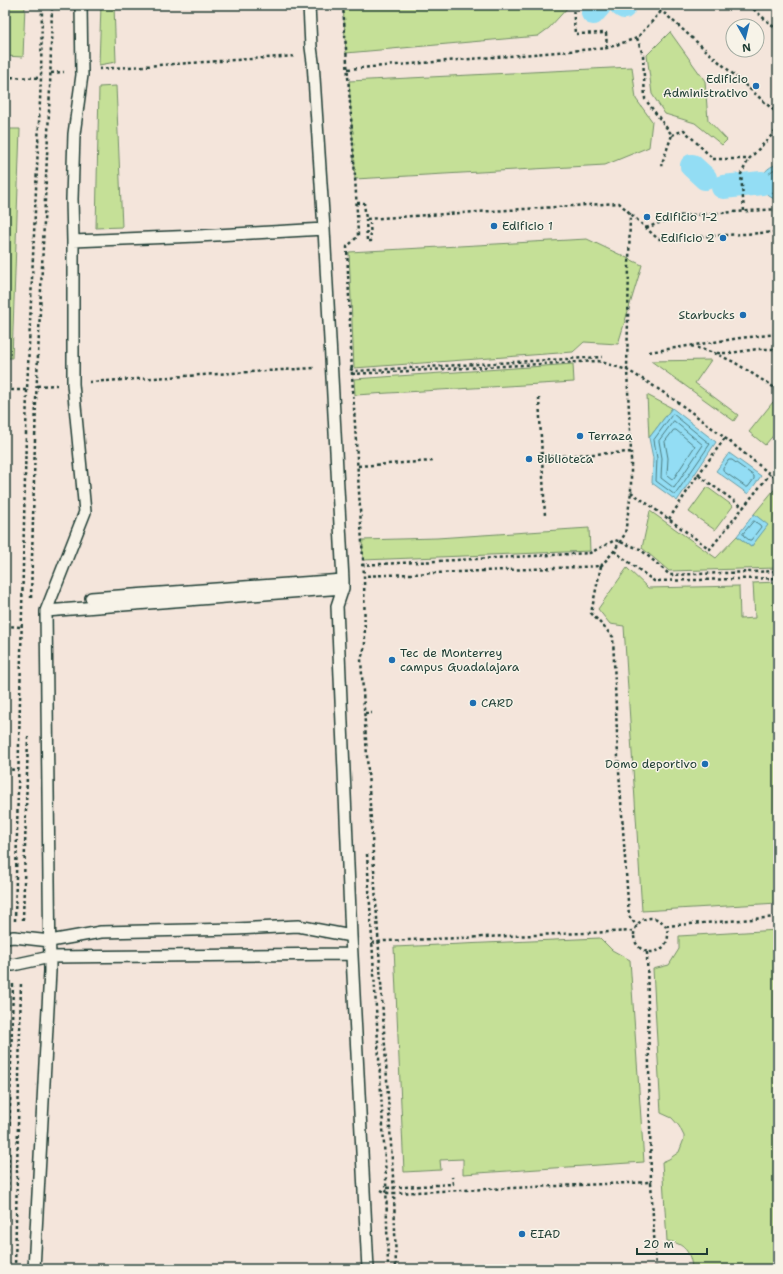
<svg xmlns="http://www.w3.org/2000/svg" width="783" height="1274" viewBox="0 0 783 1274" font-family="'Shantell Sans',sans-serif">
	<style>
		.green { fill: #c5e097; stroke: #728e66 }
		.water { fill: #93ddf4; stroke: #659da7 }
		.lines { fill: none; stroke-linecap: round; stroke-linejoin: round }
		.shore { stroke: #4d7d81; stroke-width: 1 }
		.canal { stroke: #93ddf4; stroke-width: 24 }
		.service-casing { stroke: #1f3d34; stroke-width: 14 }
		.path { stroke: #1f3d34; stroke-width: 2.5; stroke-dasharray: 3 3; stroke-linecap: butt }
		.service { stroke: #f7f3e8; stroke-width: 11 }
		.poi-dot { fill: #1f6fb2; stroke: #f7f3e8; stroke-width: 1.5 }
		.labels { text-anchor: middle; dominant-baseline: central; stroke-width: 3; stroke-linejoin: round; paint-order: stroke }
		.poi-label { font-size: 12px; fill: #1f3d34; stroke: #f7f3e8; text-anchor: start }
	</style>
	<rect width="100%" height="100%" fill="#f4e5db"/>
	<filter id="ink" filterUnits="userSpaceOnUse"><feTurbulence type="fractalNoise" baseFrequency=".025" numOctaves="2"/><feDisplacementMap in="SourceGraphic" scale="8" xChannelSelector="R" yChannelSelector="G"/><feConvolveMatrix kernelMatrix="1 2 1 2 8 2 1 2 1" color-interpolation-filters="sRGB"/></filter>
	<g filter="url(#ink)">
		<path class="green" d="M5,5H25L23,57L5,56Z
			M101,5H114L116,62L99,65Z
			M343,5H570L549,28L538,36L346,53Z
			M670,32L705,81L708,120L727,140L722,145L695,123L665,114L652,94L647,55Z
			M632,67L636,99L652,121L649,147L605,165L355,179L349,81Z
			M116,86L122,227L96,228L99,87Z
			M5,129H20L12,358H5Z
			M587,239L642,265L618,344L584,342L573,352L354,368L349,252Z
			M711,360L695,383L738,415L734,421L651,361Z
			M573,364L574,382L355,395L354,379Z
			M647,395L672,408L649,438Z
			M773,402L778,406V430L765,445L749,432Z
			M778,485V568L669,571L642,548L650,511L716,558L737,536L751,547L767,525L754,514Z
			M707,487L733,506L715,530L689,512Z
			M589,528L590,551L363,560L362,540L437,538Z
			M627,568L648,588L739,586L740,619L755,618L753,583L778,582V903L642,911L624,626L610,624L598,609Z
			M778,930V1269H692C691,1252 684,1243 667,1241L662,1162L669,1159L679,1152L684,1139V1136L679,1126L672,1118L661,1113L653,969L669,965L679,949V936Z
			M600,938L612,950L630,960L644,1162L463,1174V1159L440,1160L441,1170L404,1172L394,947Z"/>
		<path class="water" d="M778,164V200H777C756,193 756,170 778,164Z
			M672,408L716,442L677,501L652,483L653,458L649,438Z
			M729,453L761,476L748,494L716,471Z
			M754,514L768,525L751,547L737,536Z"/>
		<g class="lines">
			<path class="shore" d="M778,168C761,173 762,191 778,196
				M673,414L710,444L675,495L656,481L657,458L654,440Z
				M674,421L703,445L674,488L661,478L662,458L659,441Z
				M674,430H676L695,446L674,478L672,479L667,475L668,458L665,442Z
				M729,460H732L754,476V479L748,487H746L723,471V469Z
				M754,521L760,525L761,527L751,540H749L744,536L743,534Z"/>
			<path class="canal" d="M621,5L624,7
				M593,13L600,5
				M692,166L705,178
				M723,187L762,183"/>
			<defs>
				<path id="service" d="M309,5L311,47L313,62L324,229L343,580V588L337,606L351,936L368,1269
					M73,241L198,236L324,229
					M91,598L343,580
					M46,611L343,588
					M5,938L14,937L50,941L101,932L236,929L298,926L351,936
					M5,963L13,965L50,957L352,954
					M34,1269L50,971L46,611L85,512L73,384V241L72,199L74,134L82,75L81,5"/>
			</defs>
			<use href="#service" class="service-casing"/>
			<path class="path" d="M343,5C348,82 355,159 358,236L347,247L352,374L364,576
				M573,5L575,34L606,33L607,48
				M655,5L778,114
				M749,5L777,30
				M637,38L643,55L645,99L672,135L661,166
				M99,69L296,56
				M348,69L607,48L637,38L667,5
				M51,73L64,72
				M5,77L41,78
				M672,135L684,130L713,159H749
				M357,203H364L366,219L619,203L658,239L778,232
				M744,211L741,174L749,159L776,131L778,133
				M366,219L367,241H371L370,223
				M646,228L677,216L778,209
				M691,346L714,353L734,362L778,390
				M649,352L740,338L778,334
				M717,353H730L758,349H778
				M350,369L355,371L602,357
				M352,374L598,361L627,370L630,213
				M89,382L314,368
				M37,386L57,385
				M5,390H26
				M539,398L545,516
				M538,457L631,452
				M358,466L433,461
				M698,475L725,438
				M631,492L710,549L770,474
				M669,519L698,475L744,508
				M614,551L654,581L778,578
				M361,565L590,553L615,540L640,549L670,575L778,571
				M601,566L591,613L613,637L618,757L629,916L637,926
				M31,598L36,400L50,89L52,5
				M5,626L21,627
				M365,713H372
				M5,769L18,770
				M367,854L386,1178L388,1269
				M634 935a17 17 0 1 1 34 0a17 17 0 1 1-34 0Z
				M23,920L28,737
				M15,921L27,390L41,78L42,5
				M666,926L778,917
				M372,943L384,941L635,931
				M647,952L651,1182
				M5,1188H9
				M387,1188L453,1184L452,1177
				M381,1190L387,1193H394L396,1269
				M6,1269L13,982
				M15,1269L21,981
				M656,1269L651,1182L394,1193L361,659L365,646L364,576L601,566L614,551L625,534L631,492V452L627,370C677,398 725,438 770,474L778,478"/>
			<use href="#service" class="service"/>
		</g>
	</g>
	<g class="poi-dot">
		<circle cx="756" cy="86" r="4"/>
		<circle cx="647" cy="217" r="4"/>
		<circle cx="494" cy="226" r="4"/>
		<circle cx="723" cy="238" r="4"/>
		<circle cx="743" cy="315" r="4"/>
		<circle cx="580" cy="436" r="4"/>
		<circle cx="529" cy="459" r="4"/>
		<circle cx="392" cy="660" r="4"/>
		<circle cx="473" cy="703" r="4"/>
		<circle cx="705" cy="764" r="4"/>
		<circle cx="522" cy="1234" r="4"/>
	</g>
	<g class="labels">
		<g class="poi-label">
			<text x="748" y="79" text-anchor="end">Edificio<tspan x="748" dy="14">Administrativo</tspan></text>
			<text x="655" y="217">Edificio 1-2</text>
			<text x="502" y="226">Edificio 1</text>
			<text x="715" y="238" text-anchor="end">Edificio 2</text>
			<text x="735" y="315" text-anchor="end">Starbucks</text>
			<text x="588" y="436">Terraza</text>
			<text x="537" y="459">Biblioteca</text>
			<text x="400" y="653">Tec de Monterrey<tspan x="400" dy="14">campus Guadalajara</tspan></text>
			<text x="481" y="703">CARD</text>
			<text x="697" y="764" text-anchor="end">Domo deportivo</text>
			<text x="530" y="1234">EIAD</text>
		</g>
	</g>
	<rect width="783" height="1274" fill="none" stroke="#f7f3e8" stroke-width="20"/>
	<rect x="10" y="10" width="763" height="1254" fill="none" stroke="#1f3d34" stroke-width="1.5" filter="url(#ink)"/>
	<g transform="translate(745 38) rotate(172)"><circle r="19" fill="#f7f3e8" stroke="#a1aaa0"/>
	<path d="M0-3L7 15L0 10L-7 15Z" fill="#1f6fb2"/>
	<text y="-6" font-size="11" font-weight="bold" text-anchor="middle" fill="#1f3d34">N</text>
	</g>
	<path d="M637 1248v6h70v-6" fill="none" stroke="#1f3d34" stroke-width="2"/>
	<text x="643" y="1248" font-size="12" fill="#1f3d34" stroke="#f7f3e8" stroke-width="3" paint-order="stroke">20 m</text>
</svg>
